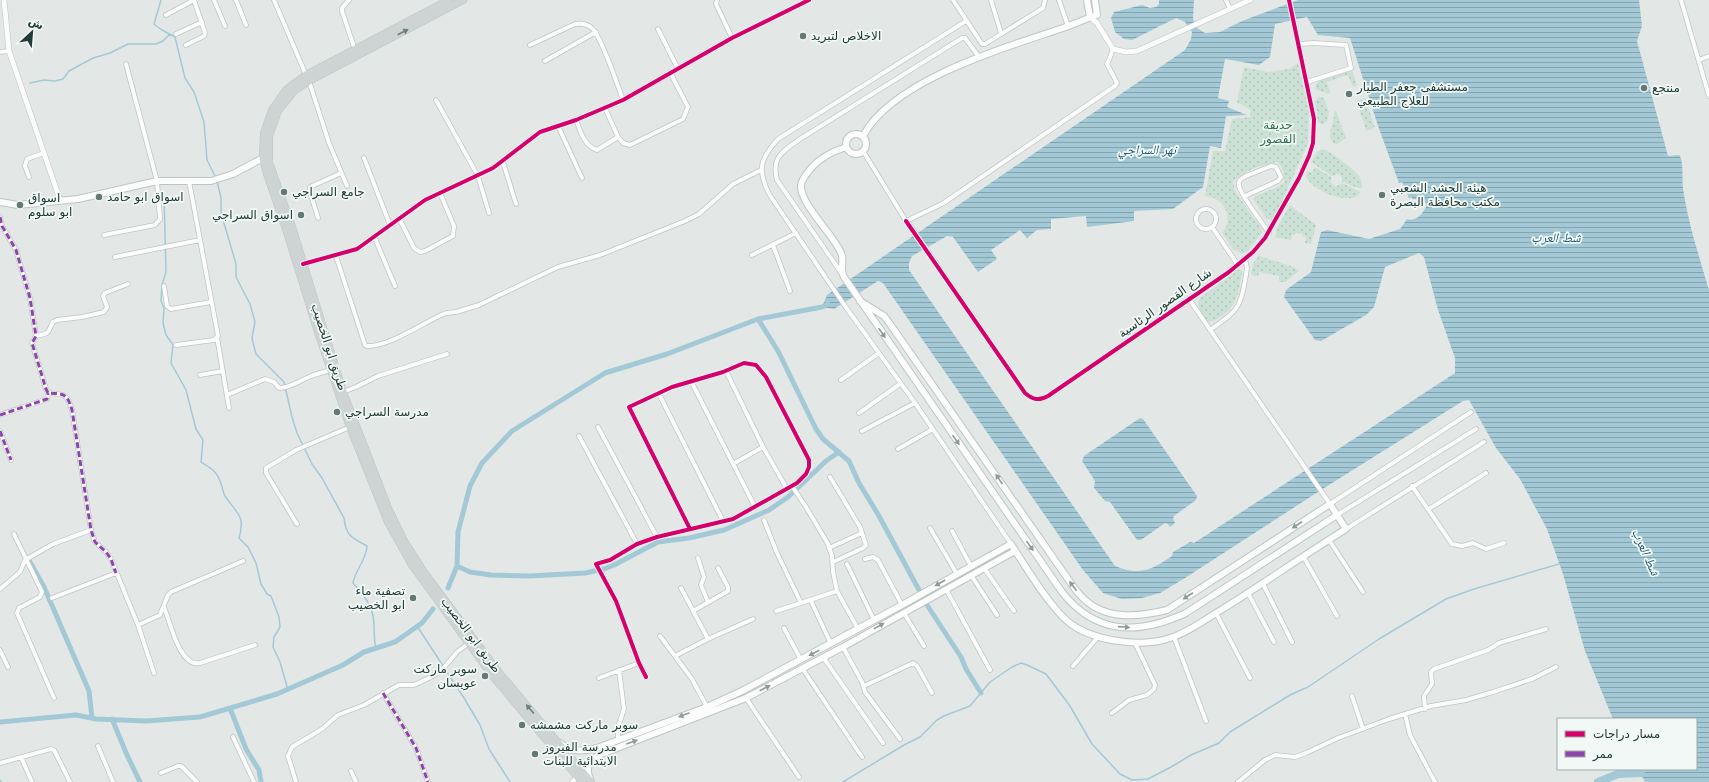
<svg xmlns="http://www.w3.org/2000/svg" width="1709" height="782" viewBox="0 0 1709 782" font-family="'DejaVu Sans','Noto Naskh Arabic',sans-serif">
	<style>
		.grass { fill: url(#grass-dots) }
		.garden { fill: #cce1d5 }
		.water { fill: url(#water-rules); fill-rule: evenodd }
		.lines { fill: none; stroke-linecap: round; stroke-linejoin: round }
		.stream { stroke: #a4c9d6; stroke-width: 1.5 }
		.canal { stroke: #a4c9d6; stroke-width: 5 }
		.river { stroke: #a4c9d6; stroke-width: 8 }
		.minor-casing { stroke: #c0c5c4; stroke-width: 5.5 }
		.tertiary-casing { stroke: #c0c5c4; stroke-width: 6 }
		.secondary-casing { stroke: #bec6c4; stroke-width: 8 }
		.primary-casing { stroke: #bcc5c3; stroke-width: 8 }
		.minor { stroke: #fbfcfb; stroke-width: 4 }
		.tertiary { stroke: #fbfcfb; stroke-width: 5 }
		.secondary { stroke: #fbfcfb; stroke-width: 6 }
		.primary { stroke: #cdd4d3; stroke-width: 7 }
		.quiet { stroke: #8e44ad; stroke-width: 3; stroke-dasharray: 6 3; stroke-linecap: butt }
		.cycleway-casing { stroke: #f1f8f5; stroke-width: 6 }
		.cycleway { stroke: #d6006c; stroke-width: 4 }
		.oneway { fill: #6e807d }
		.oneway2 { fill: #8e9c99 }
		.poi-dot { fill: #657875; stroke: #f1f8f5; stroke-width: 1.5 }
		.labels { text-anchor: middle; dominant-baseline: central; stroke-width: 3.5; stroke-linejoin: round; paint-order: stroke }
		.poi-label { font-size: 12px; fill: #213b37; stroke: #f1f8f5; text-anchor: start }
		.park-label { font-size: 12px; fill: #2c7150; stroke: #f1f8f5 }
		.street-label { font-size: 12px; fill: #213b37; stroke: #f1f8f5 }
		.water-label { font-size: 13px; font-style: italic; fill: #1d5b76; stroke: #f1f8f5 }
	</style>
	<defs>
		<pattern id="grass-dots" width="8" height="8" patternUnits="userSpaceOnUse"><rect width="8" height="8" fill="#cce1d5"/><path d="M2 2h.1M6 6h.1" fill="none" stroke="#afc2b7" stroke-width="1.8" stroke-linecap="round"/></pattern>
		<pattern id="water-rules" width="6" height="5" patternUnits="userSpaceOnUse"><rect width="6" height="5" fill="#a4c9d6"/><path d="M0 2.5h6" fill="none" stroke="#85a4ae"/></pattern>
	</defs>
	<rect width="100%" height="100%" fill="#e3e8e7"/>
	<path class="grass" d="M1298,63L1309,111L1308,143L1273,221L1266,218L1254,200L1255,196L1278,187L1284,182C1285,174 1283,167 1277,162C1259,165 1246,170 1233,182L1235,191L1261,228L1262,233L1248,251L1242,254L1233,249L1222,232C1233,223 1227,203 1214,198C1211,197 1208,197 1205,196L1213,151H1225L1232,119L1250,117L1251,110L1237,102L1244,67L1268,72L1289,69Z
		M1352,70L1357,85L1353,87L1348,75L1327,82L1330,92L1329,94L1315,89L1316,84L1319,81Z
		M1318,97L1324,98L1329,112L1327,122L1322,125L1318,122L1315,101Z
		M1365,98L1375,128L1365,131L1366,129L1356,101Z
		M1334,111H1336L1346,138L1336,145C1323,135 1336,124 1334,111Z
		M1322,149C1331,151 1358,172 1361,179C1362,183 1362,186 1361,189L1342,182V177L1339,174L1332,176L1311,162L1317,152Z
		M1315,167L1331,177V182L1333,185L1337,186L1342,183L1361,192C1352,208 1310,190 1306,176L1307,171L1312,173Z
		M1290,205L1316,225L1311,244L1305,243L1306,237L1303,236V234L1296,233L1295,235H1292L1291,240L1275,237L1278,226Z
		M1259,256L1294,267L1299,271L1285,282H1280L1279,281V276L1259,272L1258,276H1253L1251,273L1254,262Z
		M1239,269L1241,270L1242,273C1239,292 1237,307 1219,318C1215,320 1212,322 1207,321C1201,315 1196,307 1200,298Z"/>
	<path class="garden" d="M1296,123L1302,142L1290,145L1286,125Z
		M1284,125L1289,145L1275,149L1271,128Z"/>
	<path class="water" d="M1159,0H1194L1193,19L1197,28L1205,33L1220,32L1242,21L1298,0H1639L1642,26L1637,41L1668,156L1679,155C1684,160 1682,180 1683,188C1688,223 1699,256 1709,290V782H1645L1638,769H1696V719H1613L1585,651L1563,574L1547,529L1520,479L1496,448L1469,400L1463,401L1321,490L1185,578L1160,593L1142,598L1122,599L1103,593L1083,570L883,283L878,281L834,309L822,307L827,295L1185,50L1191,39L1192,32L1185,22L1176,18L1132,40L1124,39L1115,32L1111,18L1114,12L1142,5L1150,8L1156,7L1159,4ZM1307,17L1318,35L1350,38L1378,126L1399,183L1402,182L1409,198L1411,197L1413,199L1424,200L1427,205C1423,213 1417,222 1407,219L1400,229L1369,239L1327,230L1321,232L1311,272L1286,290L1284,297L1315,340L1321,341L1366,315L1374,307L1385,267L1419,253L1424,257L1438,310L1455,358V373L1194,543L1190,542L1173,552L1172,556C1152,570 1139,576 1115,566L909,270V263L912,256L947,236L953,237L978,272L997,259L991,250L1020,230L1027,238L1037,230L1051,229V219L1086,216L1087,227L1134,221V211L1173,209L1203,187L1210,146L1221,148L1226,116L1247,115L1227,107L1229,101L1218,98L1225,59L1259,65L1270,57L1275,24Z
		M1140,418L1143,419L1197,496L1196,500L1174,516L1173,519L1175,523L1170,527L1168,524L1165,523L1141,540H1137L1110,502L1105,501L1094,488L1095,481L1082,461L1084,456Z"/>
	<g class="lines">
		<path class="stream" d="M161,0L154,24L162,30L175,37L185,78L194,92L204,122L207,160L216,178
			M30,83L44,80L55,81L63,79L69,71L93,58L110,53L128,44H156L163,41L170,34
			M217,181L221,198V213L236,264V277L250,304L255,322L252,338L256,354L284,382L292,417L297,433L312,464L322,478L344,518C346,536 352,538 367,546C367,559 355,570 353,583C362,593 370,602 373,616C375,626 373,637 376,648
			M164,195L166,272L162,285L161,301L164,308L163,323L166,335L173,345L171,363L186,390L196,429L203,440L201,462C211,468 218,472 221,484C223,488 223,493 225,496C236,513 246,515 239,538L248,547L256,563L261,584L267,594L271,596L279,617L280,627L274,637L273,647L280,662L288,690
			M417,626L464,698L480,725L489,749L510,782
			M0,780L1,782
			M843,782L904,745L920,737L937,720L944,716L970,706L990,682L1012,667L1021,663L1027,665L1046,674L1070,706L1092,744L1120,774L1132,780L1148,779L1171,767L1191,755L1219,743L1230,732L1290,695L1308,687L1379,639L1446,599L1474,589L1559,564"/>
		<path class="canal" d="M758,319L778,351L816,429L823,439L849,461L859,483L879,516L919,590
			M30,562L44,587L89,691L92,718
			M457,566L470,572L491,575L529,576L585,573L604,569L614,565L658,542L689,538L724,530L769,510L788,497L826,461L839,452
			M448,588L457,566L458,532L470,486L482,463L512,431L605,373L667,354L758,319L822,307L828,304
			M927,605L961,657L966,669L981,693
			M230,708L246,749L259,770L261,782
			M112,719L127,755L140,782
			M0,722L76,715L96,719L146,721L200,717L277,694L343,665L364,652L395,642L422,623L433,609"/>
		<path class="river" d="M1598,782L1618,774L1641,773"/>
		<defs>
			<path id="minor" d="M214,0L225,26
				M236,0L246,25
				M274,0L306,75
				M349,0L342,8V11L355,50
				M717,0L716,4L732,38
				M953,0L982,44H985L1043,8L1045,0
				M991,0L1001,33
				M1059,0L1068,26
				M1226,0L1230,9
				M1681,0L1709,96
				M166,15L194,0
				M966,21L778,139C760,159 757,169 769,194L845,306L915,403L1011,544
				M658,29L678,69
				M176,34L202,22
				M1299,44L1314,43L1346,45L1351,68L1307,82
				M186,45L204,36L205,33L194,0
				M530,45L575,24C581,23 587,24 592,28C601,36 618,86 623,100
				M0,52L9,51
				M1699,60L1709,56
				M545,61L596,32
				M309,81L329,143L347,186
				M436,100L478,176L489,213
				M605,108L618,137L623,143L630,145L683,119L688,107L671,74
				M576,120C581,132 584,146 597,150L618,137
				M558,126L582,178
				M863,151L906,221L942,204L1115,86L1117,83L1107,64L1109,60L1113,49
				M364,158L390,225
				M503,162L516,204
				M29,177L25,166L27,159L44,153
				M1245,196L1278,181L1281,177L1276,167L1271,166L1246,176C1242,178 1238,180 1239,186C1240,194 1263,224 1269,233
				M1196 219a10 10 0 1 1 20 0a10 10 0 1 1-20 0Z
				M0,217L2,226L16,250L30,298L36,336L32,343L46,389L48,393C64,394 67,393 72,410L91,530L95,542L106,552L111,559L138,625L154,673
				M318,218L310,192V187L341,173
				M399,218L414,248L420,252L425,251L453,236L454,226L440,193
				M909,224L1025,393C1033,400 1039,401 1048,396L1229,272L1253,252L1265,238L1299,178L1309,156L1313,143L1314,119L1289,0
				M1212,227L1238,265
				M104,235L155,225L160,219L157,181L126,64
				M374,236L395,286
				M773,245L790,291
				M752,255L796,233
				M336,256L365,345L367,346C390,347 425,321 446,313L456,312L479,305L558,267L600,255L685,221L699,214L733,184L761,170
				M115,257L200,240
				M303,264L357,249L425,200L493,168L540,132L576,120L623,100L732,38L809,0
				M842,274L777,180C771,157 783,151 800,139L962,38H965L979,57
				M164,286L167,306L171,309L211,302
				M1189,299L1330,504L1471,412
				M1210,330C1234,313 1240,311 1245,281C1246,273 1249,266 1244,259
				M36,336C50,333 47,334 53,322L57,320L82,317L104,312L107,307L103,296L105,293L128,284
				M217,337L229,408
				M176,345L214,340L218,336L189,181
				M726,371L763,447L787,489
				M200,375L223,371
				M841,380L879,353
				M691,381L755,507
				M343,392L356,387L378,376L447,354
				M659,394L723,521
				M227,395L265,379L274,382L279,388C290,388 299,381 309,377C316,374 323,372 331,370
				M859,413L900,384
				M0,415L47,399L48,393
				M598,427L657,537
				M0,431L11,460
				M862,431L915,403
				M579,436L637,544
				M898,449L933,429
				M733,464L763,447
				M792,486L806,507L828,544L832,556L833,572L837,591L858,629
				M1412,486L1452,544L1462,546L1473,543L1486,549L1504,543
				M1429,509L1486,473
				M1337,515L1476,429
				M764,520L777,553L801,603L837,591
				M297,524L266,473V468L296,450L350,427
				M930,528L957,574
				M1346,529L1484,442
				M952,531L971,566
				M14,534L42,592L40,597L19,608L17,613L54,698
				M1329,540L1363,592
				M829,548L862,533L860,527L830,477
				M1303,556L1337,616
				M698,558L704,577L701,585L708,602
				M865,559L873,557L878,560L902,605
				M833,562L863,548L866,545L862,533
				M847,564L874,620
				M984,568L1014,611
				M971,575L997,615
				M1263,584L1292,642
				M681,588L708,639
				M0,589L20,572L25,560L53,544L91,530
				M946,589L990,670
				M1248,593L1274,642
				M52,598L116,573
				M811,601L831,644
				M164,607C170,622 180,668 200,663L255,645
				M693,611L728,591V587L718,568
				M776,611L801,603
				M904,613L924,646
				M1216,613L1250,678
				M138,625L160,615L168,595L171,592L243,561
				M784,628L801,660
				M660,636L692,679L707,707
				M1174,637L1206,721
				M843,647L862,682L865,692L900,739
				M0,650L8,667
				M675,656L708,639L753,619
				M823,657L883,743
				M1073,666L1098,637
				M802,668L862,757
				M646,677L639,663L616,601L596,564L610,560L637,544L657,537L733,519L797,483L806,474L809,467V460L766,377L756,365L744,363L723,372L672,387L629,407L690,529
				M599,678L639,663
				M864,686L913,663L917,666L932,693
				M383,693L416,748L428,782
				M1352,696L1363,729
				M746,698L799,777
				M1425,709L1424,696L1432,684L1431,672L1434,669L1488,650L1499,643L1546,629
				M1112,713L1129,700L1147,695L1154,689L1155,685L1135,643
				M1405,714L1410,735L1435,782
				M233,737L254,782
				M618,740V727L624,709L619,670
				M98,746L113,782
				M21,757L32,782
				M0,763L51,749L54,750L70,782
				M351,771L356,782
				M161,773L178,766H181L197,782
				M296,782L288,756L292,747L322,729L338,715L364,705L399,685H414L429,678L441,671L457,652L469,643
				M572,782L577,777
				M1238,782L1265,760L1275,755L1295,757L1306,753L1338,738L1389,719L1431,706L1466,700L1493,692L1532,679L1556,667"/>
			<path id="tertiary" d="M4,0L9,51L60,200
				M1090,17L1097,23L1113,49L1126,52L1137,51L1250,0
				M906,221L909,224"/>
			<path id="secondary" d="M1087,0L1090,17
				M846 144a10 10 0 1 1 20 0a10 10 0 1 1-20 0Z
				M863,136C893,80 1003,48 1060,29C1073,25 1085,19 1097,15L1095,0
				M846,147C834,151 821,157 812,167C808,172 802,178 801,185C799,203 834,235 841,253C845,261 839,269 844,277L1062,592C1096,635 1138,635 1186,613L1337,515
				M0,202L18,205L78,199L157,181H211L233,174L263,158
				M560,743C572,753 583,751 597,748L707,707L742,691L902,605L1011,544C1025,566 1051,609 1071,624C1096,642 1145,648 1173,637C1190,631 1206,619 1221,610C1263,584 1304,555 1346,529L1330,504L1167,610C1138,617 1104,621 1081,596C1076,591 1072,585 1068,579L890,324L884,316L860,301
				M590,779C585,768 589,761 599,755L746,698L843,647L1015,551"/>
			<path id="primary" d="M449,0L306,75L286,90L272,110L264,133L263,158L267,174L286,229L318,332L350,427L388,522L412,565L491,674L582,782
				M463,0L309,81L294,91L278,111L269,136V162L292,227L343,392L388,508L404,541L423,571L496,669L591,782"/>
		</defs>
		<use href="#minor" class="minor-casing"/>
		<use href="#tertiary" class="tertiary-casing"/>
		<use href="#secondary" class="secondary-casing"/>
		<use href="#primary" class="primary-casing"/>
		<use href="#minor" class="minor"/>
		<use href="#tertiary" class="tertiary"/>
		<use href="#secondary" class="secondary"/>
		<use href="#primary" class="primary"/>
		<path class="quiet" d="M0,217L2,226L16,250L30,298L36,336L32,343L46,389L48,393C64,394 67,393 72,410L91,530L95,542L106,552L111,559L116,573
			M0,415L47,399L48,393
			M0,431L11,460
			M383,693L416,748L428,782"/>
		<defs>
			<path id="cycleway" d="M906,221L1025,393C1033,400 1039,401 1048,396L1229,272L1253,252L1265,238L1299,178L1309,156L1313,143L1314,119L1289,0
				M303,264L357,249L425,200L493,168L540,132L576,120L623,100L732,38L809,0
				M646,677L639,663L616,601L596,564L610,560L637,544L657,537L733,519L797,483L806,474L809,467V460L766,377L756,365L744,363L723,372L672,387L629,407L690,529"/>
		</defs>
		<use href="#cycleway" class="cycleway-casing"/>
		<use href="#cycleway" class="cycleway"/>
	</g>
	<defs><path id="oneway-solid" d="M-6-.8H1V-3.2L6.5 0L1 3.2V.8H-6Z"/></defs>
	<g class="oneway">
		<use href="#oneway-solid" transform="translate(403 32) rotate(-27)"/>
		<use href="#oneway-solid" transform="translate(530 709) rotate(-130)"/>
	</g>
	<g class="oneway2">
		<use href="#oneway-solid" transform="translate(882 333) rotate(55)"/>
		<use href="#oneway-solid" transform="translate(956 440) rotate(55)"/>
		<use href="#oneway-solid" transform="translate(999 479) rotate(-124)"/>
		<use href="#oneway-solid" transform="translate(1297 525) rotate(147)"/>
		<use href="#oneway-solid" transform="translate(1030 546) rotate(55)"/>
		<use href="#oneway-solid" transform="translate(940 583) rotate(150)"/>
		<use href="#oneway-solid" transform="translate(1073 586) rotate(-127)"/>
		<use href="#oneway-solid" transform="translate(1188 596) rotate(147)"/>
		<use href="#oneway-solid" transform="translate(879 626) rotate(-29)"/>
		<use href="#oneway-solid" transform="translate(1124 627) rotate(4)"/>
		<use href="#oneway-solid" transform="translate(814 653) rotate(152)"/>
		<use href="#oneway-solid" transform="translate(765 688) rotate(-27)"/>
		<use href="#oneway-solid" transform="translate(684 715) rotate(159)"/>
		<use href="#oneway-solid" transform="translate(632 742) rotate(-20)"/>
	</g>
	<g class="poi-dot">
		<circle cx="803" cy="36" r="4"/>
		<circle cx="1644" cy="88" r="4"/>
		<circle cx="1349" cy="94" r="4"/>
		<circle cx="284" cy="192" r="4"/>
		<circle cx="1382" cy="195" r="4"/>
		<circle cx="99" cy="197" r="4"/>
		<circle cx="20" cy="205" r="4"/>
		<circle cx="301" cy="215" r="4"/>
		<circle cx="337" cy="412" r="4"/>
		<circle cx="413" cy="598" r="4"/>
		<circle cx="485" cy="676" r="4"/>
		<circle cx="522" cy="725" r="4"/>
		<circle cx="535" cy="754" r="4"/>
	</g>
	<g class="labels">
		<g class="poi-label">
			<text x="811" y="36">الاخلاص لتبريد</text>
			<text x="1357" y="87">مستشفى جعفر الطيار<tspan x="1357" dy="14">للعلاج الطبيعي</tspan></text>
			<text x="1652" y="88">منتجع</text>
			<text x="1390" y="188">هيئة الحشد الشعبي<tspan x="1390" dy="14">مكتب محافظة البصرة</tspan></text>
			<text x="292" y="192">جامع السراجي</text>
			<text x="107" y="197">اسواق ابو حامد</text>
			<text x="28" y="198">اسواق<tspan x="28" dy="14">ابو سلوم</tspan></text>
			<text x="293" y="215" text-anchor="end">اسواق السراجي</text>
			<text x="345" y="412">مدرسة السراجي</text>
			<text x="405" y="591" text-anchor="end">تصفية ماء<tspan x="405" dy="14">ابو الخصيب</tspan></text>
			<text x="477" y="669" text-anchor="end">سوبر ماركت<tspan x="477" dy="14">عويسان</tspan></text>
			<text x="530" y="725">سوبر ماركت مشمشه</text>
			<text x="543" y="747">مدرسة الفيروز<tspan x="543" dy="14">الابتدائية للبنات</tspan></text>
		</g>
		<g class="park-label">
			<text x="1278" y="125">حديقة<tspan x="1278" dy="14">القصور</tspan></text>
		</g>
		<g class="street-label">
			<text transform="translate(1165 303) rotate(-35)">شارع القصور الرئاسية</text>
			<text transform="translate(329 347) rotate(72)">طريق ابو الخصيب</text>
			<text transform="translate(471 635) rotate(53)">طريق ابو الخصيب</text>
		</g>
		<g class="water-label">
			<text x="1147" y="149">نهر السراجي</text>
			<text x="1556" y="237">شط العرب</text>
			<text transform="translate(1646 552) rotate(66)">شط العرب</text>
		</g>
	</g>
	<rect x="1557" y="718" width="140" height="52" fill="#f1f8f5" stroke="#9eaca9"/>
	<rect x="1565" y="731" width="20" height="6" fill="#d6006c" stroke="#9eaca9"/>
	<text x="1593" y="738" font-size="12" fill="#213b37">مسار دراجات</text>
	<rect x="1565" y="751" width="20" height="6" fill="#8e44ad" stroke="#9eaca9"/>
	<text x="1593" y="758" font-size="12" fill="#213b37">ممر</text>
	<g transform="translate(32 32) rotate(26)" stroke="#f1f8f5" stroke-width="3" paint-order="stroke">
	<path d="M0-3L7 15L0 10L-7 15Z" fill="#213b37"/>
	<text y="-6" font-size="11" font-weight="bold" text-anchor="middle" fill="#213b37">ش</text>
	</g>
</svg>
